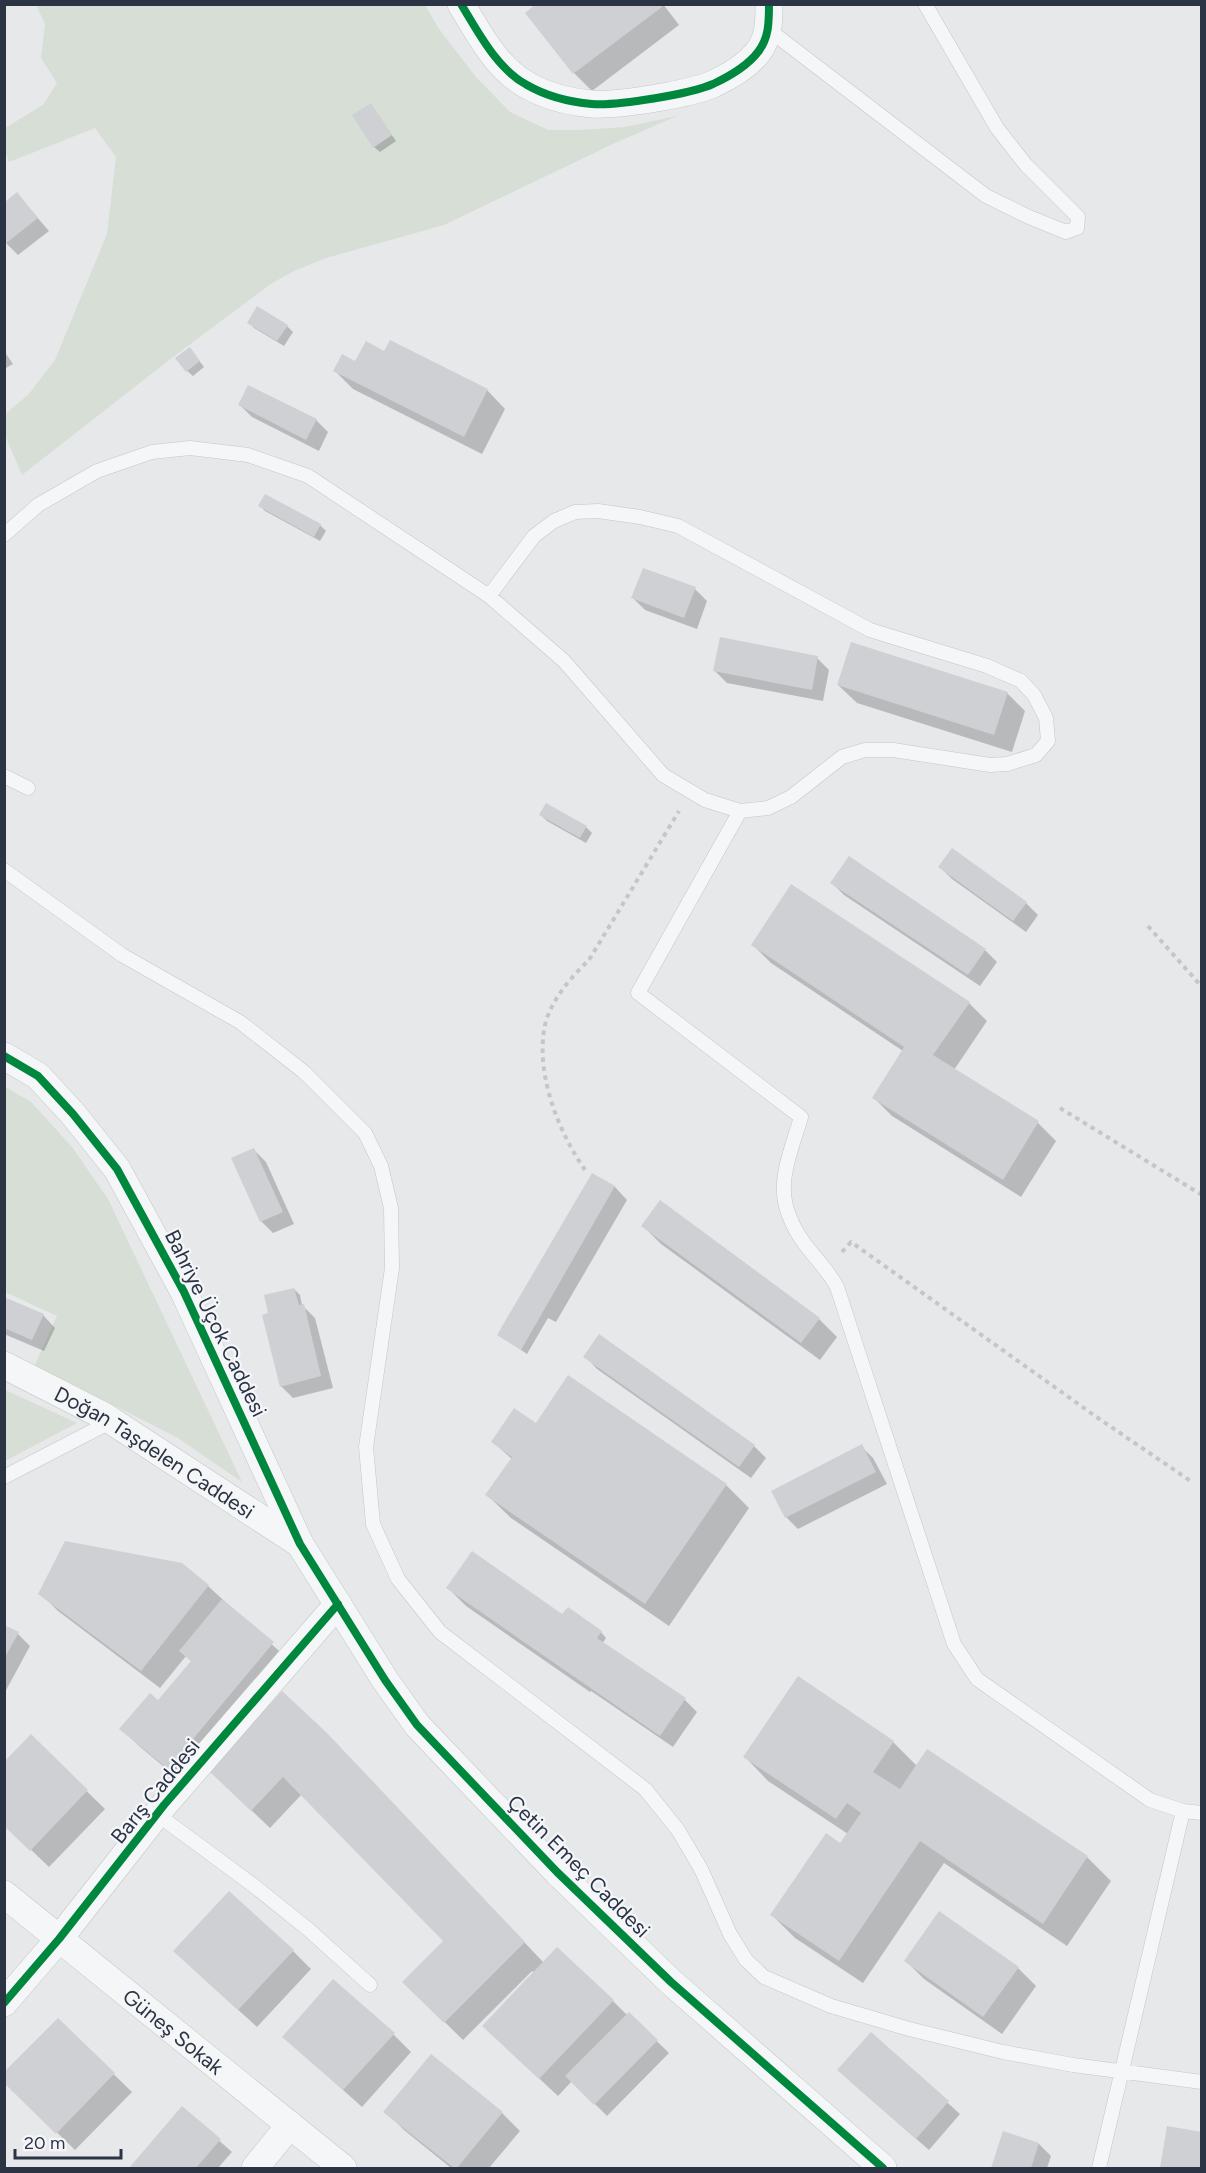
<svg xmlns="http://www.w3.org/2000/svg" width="1206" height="2173" viewBox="0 0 1206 2173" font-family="Figtree,sans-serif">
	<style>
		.green { fill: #d6ded6 }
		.shadow { fill: #0003 }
		.building { fill: #ced0d3 }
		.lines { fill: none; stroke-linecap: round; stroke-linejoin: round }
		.service-casing { stroke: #c4c6c8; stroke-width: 15 }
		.minor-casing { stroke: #c4c6c8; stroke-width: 28 }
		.path { stroke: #c5c6ca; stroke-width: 4; stroke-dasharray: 4.5 4.5; stroke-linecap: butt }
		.service { stroke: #f5f6f7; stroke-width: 14 }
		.minor { stroke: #f5f6f7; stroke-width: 27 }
		.cycleway-casing { stroke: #f4f6f9; stroke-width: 11 }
		.cycleway { stroke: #00873e; stroke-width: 8 }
		.labels { text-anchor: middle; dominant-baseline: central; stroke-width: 4.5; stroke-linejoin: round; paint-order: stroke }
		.street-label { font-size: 21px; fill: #2b3445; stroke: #f4f6f9 }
	</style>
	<rect width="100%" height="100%" fill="#e6e8ea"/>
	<path class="green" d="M36,5H425L439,29L476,77L510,112L548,130H581L625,127L677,116L615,143L444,225L326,258L294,271L272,283L173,357L22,475L5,435V414L28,395L55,360L107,234L116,157L95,128L9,162L5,151V128L43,105L57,83L41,58L45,24Z
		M4,1086L31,1102L72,1147L108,1199L242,1482L178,1438L35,1365L57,1316L5,1292Z
		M5,1390L77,1423L5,1461Z"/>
	<path class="shadow" d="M538,4H663L679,25L592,91L574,73L527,13Z
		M371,105L396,141L380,152L374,147Z
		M17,194L49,231L18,255L4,241V204Z
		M249,322L287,326L293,332L284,346L254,328Z
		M391,342L487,390L505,409L482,454L353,389L335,371L385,353Z
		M4,351L13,364L4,369Z
		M195,355L204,367L193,376L187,371Z
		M240,405L316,420L328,432L319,451L252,417Z
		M260,506L320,525L326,531L320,541L265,511Z
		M695,589L707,601L697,629L645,610L633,598Z
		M817,658L829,670L823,701L727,683L715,671Z
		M838,685L1007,693L1025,711L1012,752L857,703Z
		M541,815L586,827L592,833L586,843L547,821Z
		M940,867L1026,903L1038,915L1026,932L952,879Z
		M832,883L985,950L997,962L980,986L844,895Z
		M753,945L969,1003L987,1021L954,1070L1038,1123L1056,1141L1021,1197L892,1116L874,1098L903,1051L771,963Z
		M254,1150L266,1162L294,1224L273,1233L261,1221Z
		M592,1175L615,1187L627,1200L556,1322L548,1318L527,1354L499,1335Z
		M643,1226L819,1319L837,1337L820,1360L661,1244Z
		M294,1289L300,1295L302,1305L315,1318L333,1388L293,1398L281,1386L271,1314Z
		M4,1298L43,1315L55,1328L44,1351L4,1334Z
		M585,1356L754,1446L766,1458L751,1478L597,1369Z
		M536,1425L726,1485L749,1508L669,1626L511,1518L487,1495L512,1459L493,1442Z
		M861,1446L873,1458L887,1484L798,1529L786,1517Z
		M181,1565L208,1586L291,1662L187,1786L139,1746L121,1728L159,1702L192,1662L186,1656L160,1688L58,1611L40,1593Z
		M448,1588L567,1620L601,1632L606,1638L602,1644L685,1700L697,1712L673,1747L591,1691L590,1692L466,1606Z
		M4,1627L18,1634L30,1646L4,1694Z
		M325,1733L302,1794L270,1828L228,1788Z
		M31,1737L105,1809L49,1867L4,1824Z
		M893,1742L917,1766L928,1751L1088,1858L1111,1881L1067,1946L944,1863L863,1983L795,1938L772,1915L841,1845L848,1834L768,1781L745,1757Z
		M432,1845L544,1963L613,2001L627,2015L629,2014L669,2053L607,2116L572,2081L558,2096L502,2044L534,1973L532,1971L463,2040L404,1982L446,1942Z
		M293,1951L311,1969L257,2027L193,1969Z
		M906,1961L1018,1968L1036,1986L1002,2034L924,1979Z
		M58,2020L132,2092L75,2150L4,2081Z
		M393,2034L411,2052L362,2107L284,2037Z
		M871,2034L960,2114L929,2150L851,2082Z
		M182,2108L232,2152L218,2168H131Z
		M386,2112L502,2113L520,2131L489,2168H451L404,2130Z
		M1169,2128L1202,2134V2168H1161Z
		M1004,2133L1039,2144L1051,2156L1047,2168H992Z"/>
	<path class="building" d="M536,4H661L662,7L573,74L525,13Z
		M371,103L392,135L373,148L352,115Z
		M17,192L38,218L5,244V202Z
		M257,306L288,325L277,341L247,323Z
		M390,340L488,389L464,437L333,371L342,354L355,361L366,341L384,351Z
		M190,347L200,361L186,372L175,358Z
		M248,385L317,419L306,440L238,405Z
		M265,494L321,524L314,537L258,506Z
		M643,568L696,587L684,618L631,598Z
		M720,637L818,656L812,690L713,671Z
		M851,642L1008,692L994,735L837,685Z
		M546,803L587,826L580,838L539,815Z
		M952,848L1027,902L1013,921L938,867Z
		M849,856L986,949L968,975L830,883Z
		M791,884L970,1002L933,1055L1039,1121L1003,1180L872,1098L904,1047L751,945Z
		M254,1148L283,1212L260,1222L231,1158Z
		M592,1173L615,1186L521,1350L497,1335Z
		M660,1200L820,1318L801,1343L641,1226Z
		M294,1288L299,1305L304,1304L321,1376L280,1387L262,1315L268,1313L264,1295Z
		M4,1297L44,1314L32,1340L4,1328Z
		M599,1334L755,1445L739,1467L583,1357Z
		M568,1375L727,1484L645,1604L485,1495L512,1457L491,1442L514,1408L536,1423Z
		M862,1444L876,1472L785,1518L771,1491Z
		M65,1541L182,1563L209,1585L141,1671L38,1594Z
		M472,1551L562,1614L568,1607L602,1631L597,1638L686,1698L660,1736L446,1588Z
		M222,1599L274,1642L168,1769L119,1729L150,1693L158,1700L191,1661L179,1651Z
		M4,1625L19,1632L4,1659Z
		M798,1676L894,1741L873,1772L900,1789L927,1749L1088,1856L1043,1924L920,1841L839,1961L770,1915L826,1833L840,1843L861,1813L847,1803L836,1819L743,1757Z
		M282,1691L326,1732L525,1942L444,2023L402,1982L443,1941L283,1777L251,1811L208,1770Z
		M31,1734L88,1790L30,1851L4,1826V1762Z
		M229,1891L294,1950L238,2010L173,1951Z
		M939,1911L1019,1967L983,2017L904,1961Z
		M557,1947L614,2000L539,2079L482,2026Z
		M333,1979L395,2033L343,2090L282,2037Z
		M629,2012L658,2040L594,2105L565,2076Z
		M58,2018L115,2073L56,2134L4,2083V2072Z
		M871,2032L949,2101L916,2139L837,2070Z
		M431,2054L503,2112L457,2168H454L383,2112Z
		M182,2106L221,2139L196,2168H129Z
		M1167,2126L1202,2132V2168H1160Z
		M1003,2131L1039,2143L1031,2168H991Z"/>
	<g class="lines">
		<defs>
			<path id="service" d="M769,30L986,196L1029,217L1066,232L1077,228L1078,217L1026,165L997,128L925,4
				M4,535L38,505L97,471L152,452L190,448L248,455L308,476L489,596L564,661L663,775L705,800L740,811L768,808L791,797L842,757L865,750H893L990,765L1007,764L1036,755L1048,741L1046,718L1034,695L1021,681L987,666L870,630L678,526L640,517L598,511L575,512L554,521L534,536L489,596
				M4,776L28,788
				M740,811L638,993L801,1117C786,1168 770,1195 804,1243C815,1258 828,1270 837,1287L954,1644L977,1679L1150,1800L1183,1811L1202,1813
				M4,870L122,955L240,1022L304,1072L365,1133L381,1166L391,1208L392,1268L366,1447L373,1524L398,1579L440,1632L645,1789L678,1830L701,1869L730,1934L746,1960L764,1977L831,2006L909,2029L1003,2052L1073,2065L1202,2082
				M4,1477L112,1421
				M158,1815L253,1885L309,1930L370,1985
				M1099,2168L1183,1811"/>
			<g id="minor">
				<path d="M461,4C478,32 497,69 527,85C546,96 570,102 592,104C618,106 690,94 713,84C728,77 748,65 758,52C769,38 769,22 769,4"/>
				<path d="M4,1056L38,1076L73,1114L117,1169L184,1292L300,1544L385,1680L417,1725L557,1872L671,1982L883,2168"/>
				<path id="s1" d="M4,1365L104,1416L300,1544"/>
				<path id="s2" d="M4,1894L343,2168"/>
				<path d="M4,2003L59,1939L164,1805L338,1604"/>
				<path d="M255,2168L290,2125"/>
			</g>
		</defs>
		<use href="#service" class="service-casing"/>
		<use href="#minor" class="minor-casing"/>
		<path class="path" d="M1148,926L1202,987
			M1060,1108L1202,1195
			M585,1170C558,1131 535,1073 545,1025C551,1000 571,977 589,960L679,811
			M842,1252L851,1242L1098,1418L1192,1482"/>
		<use href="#service" class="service"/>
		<use href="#minor" class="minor"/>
		<defs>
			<path id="cycleway" d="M461,4C478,32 497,69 527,85C546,96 570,102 592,104C618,106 690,94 713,84C728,77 748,65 758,52C769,38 769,22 769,4
				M4,1056L38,1076L73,1114L117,1169L184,1292L300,1544L385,1680L417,1725L557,1872L671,1982L883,2168
				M4,2003L59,1939L164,1805L338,1604"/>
		</defs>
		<use href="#cycleway" class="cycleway-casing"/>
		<use href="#cycleway" class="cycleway"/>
	</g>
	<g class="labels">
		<g class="street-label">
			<text transform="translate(216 1323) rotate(64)">Bahriye Üçok Caddesi</text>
			<text stroke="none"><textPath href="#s1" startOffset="174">Doğan Taşdelen Caddesi</textPath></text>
			<text transform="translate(155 1791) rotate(-51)">Barış Caddesi</text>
			<text transform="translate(579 1866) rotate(45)">Çetin Emeç Caddesi</text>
			<text stroke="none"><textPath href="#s2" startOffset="218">Güneş Sokak</textPath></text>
		</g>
	</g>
	<rect width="1206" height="2173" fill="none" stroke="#2b3445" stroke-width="12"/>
	<path d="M15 2149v9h106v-9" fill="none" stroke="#2b3445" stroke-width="3"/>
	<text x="24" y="2149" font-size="18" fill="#2b3445" stroke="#f4f6f9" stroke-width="4.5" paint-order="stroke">20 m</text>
</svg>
